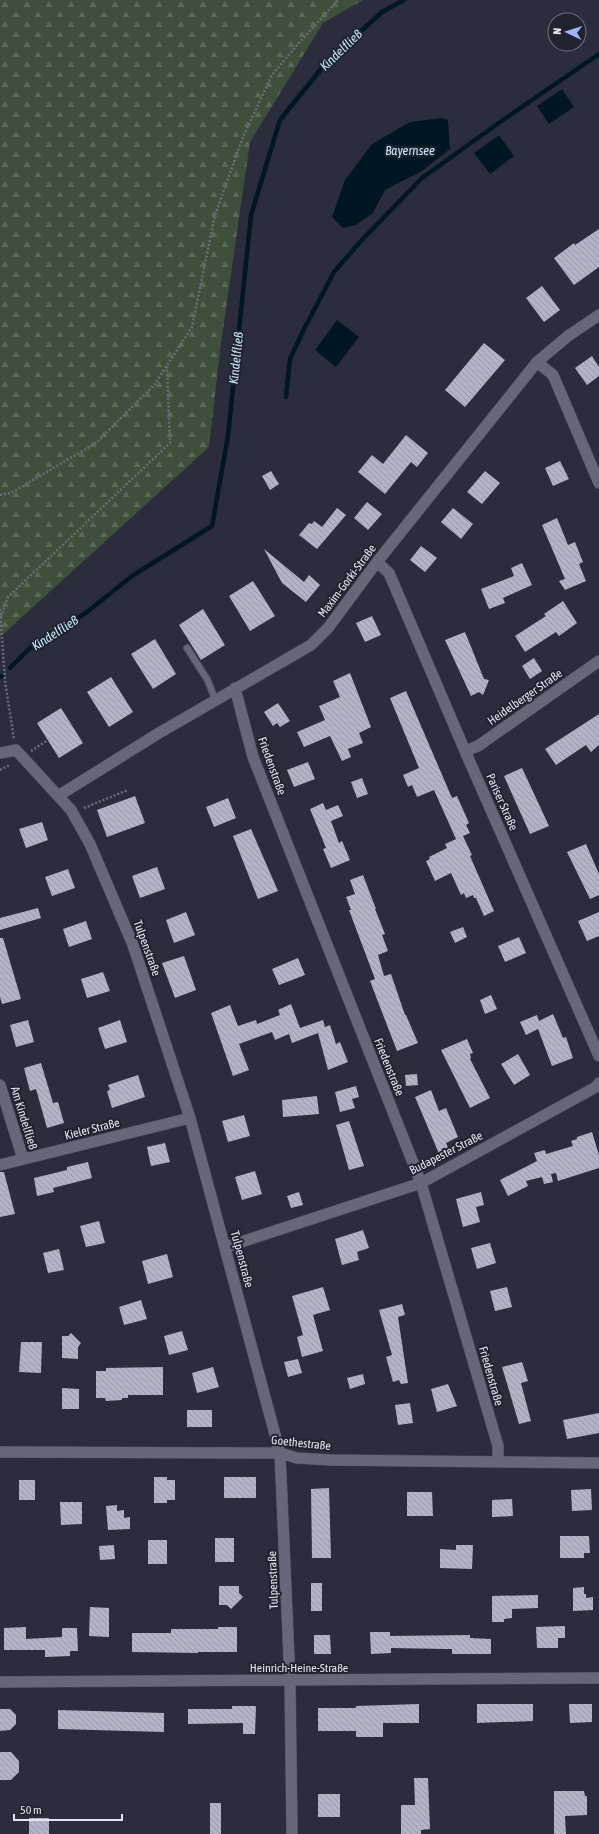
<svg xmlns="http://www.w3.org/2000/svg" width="599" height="1834" viewBox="0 0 599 1834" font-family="'Asap Condensed',sans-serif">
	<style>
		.forest { fill: url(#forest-firs) }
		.water { fill: #001723 }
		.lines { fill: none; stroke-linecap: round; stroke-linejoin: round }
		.stream { stroke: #001723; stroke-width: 4.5 }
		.building { fill: url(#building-back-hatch) }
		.service-casing { stroke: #494b57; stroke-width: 8 }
		.minor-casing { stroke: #494b57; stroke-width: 12 }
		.path { stroke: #6b6d7a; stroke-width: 2.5; stroke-dasharray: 2 2; stroke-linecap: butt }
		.service { stroke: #656879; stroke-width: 6 }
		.minor { stroke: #656879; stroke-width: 11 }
		.labels { text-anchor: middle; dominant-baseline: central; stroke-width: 4; stroke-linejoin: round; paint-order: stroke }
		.street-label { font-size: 12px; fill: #e3e5ee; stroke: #212331 }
		.water-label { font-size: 13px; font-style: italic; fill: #c7e8fa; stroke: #212331 }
	</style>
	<defs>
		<pattern id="forest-firs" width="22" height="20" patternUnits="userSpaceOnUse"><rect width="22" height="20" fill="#3e503c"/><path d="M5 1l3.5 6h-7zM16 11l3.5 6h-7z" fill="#5a6958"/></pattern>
		<pattern id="building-back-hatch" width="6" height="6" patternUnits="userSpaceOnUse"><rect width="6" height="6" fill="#b0b4c6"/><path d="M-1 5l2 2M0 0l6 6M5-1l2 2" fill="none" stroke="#9598a6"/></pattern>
	</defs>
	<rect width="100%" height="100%" fill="#2b2d3c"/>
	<path class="forest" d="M0,0H363L323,23L250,142L221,343L209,447L0,637Z"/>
	<path class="water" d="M562,89L574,107L549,124L537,106Z
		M441,118L448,120L450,149L422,171L385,190L373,213L356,225L343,228L332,217L345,180L372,144L410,122Z
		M499,135L514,156L490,174L474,153Z
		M337,320L359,337L336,367L315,350Z"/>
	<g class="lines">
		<path class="stream" d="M286,397L290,359L303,331L334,272L360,242L422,178L503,120L599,54
			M10,668L29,649L87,612L132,576L212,526L228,436L251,215L280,120L325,64L382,12L404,0
			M0,677L2,676"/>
	</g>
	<path class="building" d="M599,229V267L574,285L554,258L574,243L575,245Z
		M542,286L560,310L544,322L526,298Z
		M484,343L505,360L465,407L445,390Z
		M592,356L599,367V376L587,385L575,368Z
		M406,435L428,453L417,467L411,462L385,494L358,472L372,455L383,464Z
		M560,461L569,479L553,486L545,468Z
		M271,471L279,484L270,490L262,476Z
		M485,471L500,483L482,504L467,492Z
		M367,502L382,514L368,530L354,518Z
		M337,508L346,515L317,549L299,535L309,523L312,524L314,521L322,527Z
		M453,508L473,524L461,539L441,522Z
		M557,518L568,545L575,542L583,562L579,564L586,581L565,590L559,581L565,579L542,525Z
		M421,546L437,558L425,572L410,560Z
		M264,549L304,582L309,575L320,585L306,602L282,583Z
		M522,563L532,585L503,598L505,603L489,609L481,589L514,576L511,568Z
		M253,581L275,616L250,631L229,596Z
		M563,601L577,623L559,636L556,632L525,652L515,636L546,616L544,614Z
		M203,609L225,645L201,660L179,625Z
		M372,616L381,635L365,642L356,623Z
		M465,632L484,679L489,680L483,695L479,692L471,696L445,640Z
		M155,639L176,674L153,689L131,654Z
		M534,658L542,671L530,679L522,666Z
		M350,673L371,727L359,733L363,743L348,749L351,757L342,761L330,736L304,747L297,732L325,720L319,706L340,697L333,681Z
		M111,677L133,712L109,727L87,692Z
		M406,691L452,798L457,796L469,823L466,825L470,833L456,839L434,790L417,797L412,785L408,787L403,775L419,768L390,698Z
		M278,703L290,721L280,727L277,723L273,726L264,712Z
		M61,708L83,743L59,758L37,723Z
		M599,714V745L591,752L586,745L556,765L545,749Z
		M308,762L315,779L294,787L287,770Z
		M522,768L549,826L530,834L504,776Z
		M362,778L368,794L357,798L351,782Z
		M135,796L145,823L107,837L97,810Z
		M228,798L236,818L214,827L206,807Z
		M323,803L326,810L338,805L343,816L331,821L339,843L342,841L350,860L331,868L323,849L326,848L310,809Z
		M42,822L48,840L26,848L19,829Z
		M251,829L278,891L258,899L233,836Z
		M463,836L472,855L470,856L494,911L484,916L476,898H474L473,895L466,898L464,893L461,895L451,873L435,881L426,861L430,859L429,857L447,848L445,844Z
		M586,844L599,874V895L590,899L567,852Z
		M157,867L165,889L140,898L132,876Z
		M68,869L75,888L52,896L45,877Z
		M363,875L376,909H375L385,934L382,935L388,951L378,955L384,976L391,974L405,1015H406L418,1043L397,1051L370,981L375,979L349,910H351L346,897L355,894L350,880Z
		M38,908L41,918L0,930V918Z
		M186,912L195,935L174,943L166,920Z
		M599,912V936L587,941L578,921Z
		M86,921L92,939L69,947L63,929Z
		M463,927L467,937L455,943L450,932Z
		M519,937L526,953L505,962L498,946Z
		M0,938H3L21,999L2,1004L0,997Z
		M184,956L196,990L175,998L162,963Z
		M298,958L305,975L279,985L272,969Z
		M103,972L110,991L87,998L81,979Z
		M491,995L497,1009L485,1014L480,1000Z
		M291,1004L300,1028L323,1020L325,1027L330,1025L336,1044L340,1042L348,1062L328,1070L318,1033L292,1043L289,1034L275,1040L272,1032L239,1044L249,1070L233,1076L211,1013L230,1005L238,1026L256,1020L257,1024L280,1015L278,1010Z
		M553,1014L563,1038L566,1037L573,1058L552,1066L538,1029L526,1035L520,1022L537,1015L539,1021Z
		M28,1020L34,1042L16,1047L10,1025Z
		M120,1020L127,1042L105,1049L98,1028Z
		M467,1039L473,1053L470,1054L471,1058L470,1059L490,1098L470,1108L441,1050Z
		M518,1054L530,1075L514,1085L501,1064Z
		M41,1063L53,1103L58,1102L64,1123L47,1128L36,1089L30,1091L24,1068Z
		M417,1074L418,1085L406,1086L405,1075Z
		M138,1075L145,1097L112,1108L107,1091L110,1090L108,1085Z
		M356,1086L359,1097L352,1099L355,1108L340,1112L335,1092Z
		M431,1090L439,1111L446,1108L458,1137L446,1143L450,1152L440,1156L415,1097Z
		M317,1096L319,1114L283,1117L282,1100Z
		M244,1115L250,1136L228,1142L222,1121Z
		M349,1121L364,1166L349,1170L336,1125Z
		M592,1132L599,1155V1168L558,1181L556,1173L551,1174L553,1182L544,1184L542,1177L526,1181L528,1186L508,1196L500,1180L537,1161L534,1153L545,1150L546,1154L573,1146L571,1141L577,1139V1137Z
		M165,1143L170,1162L151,1166L147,1147Z
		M88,1162L92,1178L53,1188L54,1192L37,1196L34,1178L67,1170V1167Z
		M255,1171L262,1194L242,1200L235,1177Z
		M0,1172H4L15,1214L0,1217Z
		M299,1192L303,1205L291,1208L287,1196Z
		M481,1192L484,1205L476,1207L480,1222L463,1227L456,1199Z
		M99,1221L105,1243L86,1247L80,1226Z
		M363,1230L369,1248L357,1252L359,1260L342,1265L335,1239Z
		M490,1243L496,1263L477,1269L471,1248Z
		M59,1249L64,1270L48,1273L43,1253Z
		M167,1254L173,1277L148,1284L142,1261Z
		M323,1287L330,1310L313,1315L323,1351L302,1357L297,1337L303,1335L292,1296Z
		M507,1287L512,1307L495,1311L490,1291Z
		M141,1300L147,1319L124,1325L119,1307Z
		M402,1304L405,1315L398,1317L408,1383L401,1384L399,1380L393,1382L386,1357L392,1355L379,1310Z
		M182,1331L188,1350L169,1355L164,1336Z
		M71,1333L81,1343L78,1347V1359L62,1358V1336H68Z
		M21,1342H42L41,1373L19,1372Z
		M298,1359L302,1373L288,1377L284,1362Z
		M522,1362L528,1381L521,1383L531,1421L519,1424L502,1367Z
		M163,1367V1395H128V1398H122V1400L106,1401L105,1398H96V1371H106V1368Z
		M213,1367L219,1387L197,1393L192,1373Z
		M363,1374L365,1384L350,1389L347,1378Z
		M448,1384L457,1406L437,1412L431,1389Z
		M62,1388L79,1389V1409H62Z
		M410,1403L413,1423L398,1425L395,1405Z
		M187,1410H212V1427H187Z
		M599,1413V1433L567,1439L563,1420Z
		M154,1477H167V1480H175V1500H167V1503H154Z
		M224,1477H256V1498H224Z
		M19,1480H35V1500H19Z
		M329,1488L331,1558H312L311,1489Z
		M591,1489L592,1510L572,1511L571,1490Z
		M407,1492H432L433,1516H407Z
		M512,1499L513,1516L492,1517V1500Z
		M60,1502H82V1524L61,1525Z
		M117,1505V1511L124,1510V1518L130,1517V1529L108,1530L106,1506Z
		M560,1536H589L590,1553H584V1558H560Z
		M215,1538H234V1562H215Z
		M148,1540H167V1564H148Z
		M114,1545L115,1559L100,1560L99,1546Z
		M456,1545H473L472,1569L440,1568V1549L456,1550Z
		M311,1583H322V1611H311Z
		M219,1586H239V1593L243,1597L231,1609L227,1605H219Z
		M584,1587V1594H586V1598L593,1597V1610L573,1611V1588Z
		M538,1595V1608L512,1609V1618L504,1619V1622H492V1596Z
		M90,1607L109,1608V1637L89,1636Z
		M565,1626V1638H558V1648H537L536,1627Z
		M26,1627V1639L62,1637V1628H77L78,1651H70V1656L45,1657V1650H4V1628Z
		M218,1627H237V1652H198V1653L132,1652V1633H171V1629H218Z
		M370,1632H390V1636L470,1635V1638L491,1639V1654H452V1649H445L391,1648V1653L371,1654Z
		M314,1635H330L331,1654H314Z
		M419,1704V1723H383V1737H356V1731H318V1708H356V1706Z
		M477,1704H533V1721L477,1723Z
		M569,1704H592V1722L570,1723Z
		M232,1706H256L255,1734H243V1723L188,1724V1709H232Z
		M0,1709H10L16,1715V1724L10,1730L0,1731Z
		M58,1710L164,1713V1732L58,1729Z
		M0,1752H11L19,1761V1772L11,1780H0Z
		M414,1778H428L430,1829L421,1830V1834H401V1805H415Z
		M554,1791H584L585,1796H587V1815L565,1816L566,1834H554Z
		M318,1794H340V1817H318Z
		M210,1803H221V1834H210Z
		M29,1818H49V1834H29Z"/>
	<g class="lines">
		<defs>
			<path id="service" d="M187,648L207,679L215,699"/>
			<path id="minor" d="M537,362L553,375L599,483
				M377,562L389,573L465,751L599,1056
				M235,688L253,757L421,1183L498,1446V1462
				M465,751L478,746L599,661
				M0,753L16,750L71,810L90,844L133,945L190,1118L280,1453L290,1681L292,1834
				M58,796L159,733L311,645L328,628L377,562L537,362L568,336L599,315
				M0,1085L23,1159
				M0,1165L190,1118
				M226,1247L421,1183L596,1087L599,1083
				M0,1452L280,1453L297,1458L330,1460L599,1463
				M0,1682L599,1678"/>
		</defs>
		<use href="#service" class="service-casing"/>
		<use href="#minor" class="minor-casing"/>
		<path class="path" d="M0,495L11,493L96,443L155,384L192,327L215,215L243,137L272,75L298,44L338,0
			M0,609L5,681L14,739
			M1,617L8,597L170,443L167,366
			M31,751L48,740
			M0,770L10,765
			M84,808L128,790"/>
		<use href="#service" class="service"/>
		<use href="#minor" class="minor"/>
	</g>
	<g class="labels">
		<g class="street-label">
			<text transform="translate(347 581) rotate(-53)">Maxim-Gorki-Straße</text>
			<text transform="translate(525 697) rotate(-35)">Heidelberger Straße</text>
			<text transform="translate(272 766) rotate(70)">Friedenstraße</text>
			<text transform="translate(502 802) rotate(66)">Pariser Straße</text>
			<text transform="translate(147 948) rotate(70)">Tulpenstraße</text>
			<text transform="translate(389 1067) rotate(68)">Friedenstraße</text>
			<text transform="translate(24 1118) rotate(73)">Am Kindelfließ</text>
			<text transform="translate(92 1129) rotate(-14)">Kieler Straße</text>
			<text transform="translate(446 1153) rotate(-27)">Budapester Straße</text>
			<text transform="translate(242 1259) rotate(75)">Tulpenstraße</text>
			<text transform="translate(491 1376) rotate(74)">Friedenstraße</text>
			<text transform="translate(301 1443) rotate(6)">Goethestraße</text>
			<text transform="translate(273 1580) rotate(-92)">Tulpenstraße</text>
			<text x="299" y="1668">Heinrich-Heine-Straße</text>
		</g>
		<g class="water-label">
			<text transform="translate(341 50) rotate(-44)">Kindelfließ</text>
			<text x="410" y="150">Bayernsee</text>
			<text transform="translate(236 358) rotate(-84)">Kindelfließ</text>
			<text transform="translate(55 633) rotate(-33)">Kindelfließ</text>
		</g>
	</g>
	<g transform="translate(567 32) rotate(274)"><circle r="19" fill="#212331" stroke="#6f717d"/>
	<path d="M0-3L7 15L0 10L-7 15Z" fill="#a0b3fd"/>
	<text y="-6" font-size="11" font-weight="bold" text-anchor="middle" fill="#e3e5ee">N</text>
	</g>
	<path d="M14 1814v6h108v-6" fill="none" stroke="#e3e5ee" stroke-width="2"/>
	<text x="20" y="1814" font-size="12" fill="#e3e5ee" stroke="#212331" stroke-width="3" paint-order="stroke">50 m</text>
</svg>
